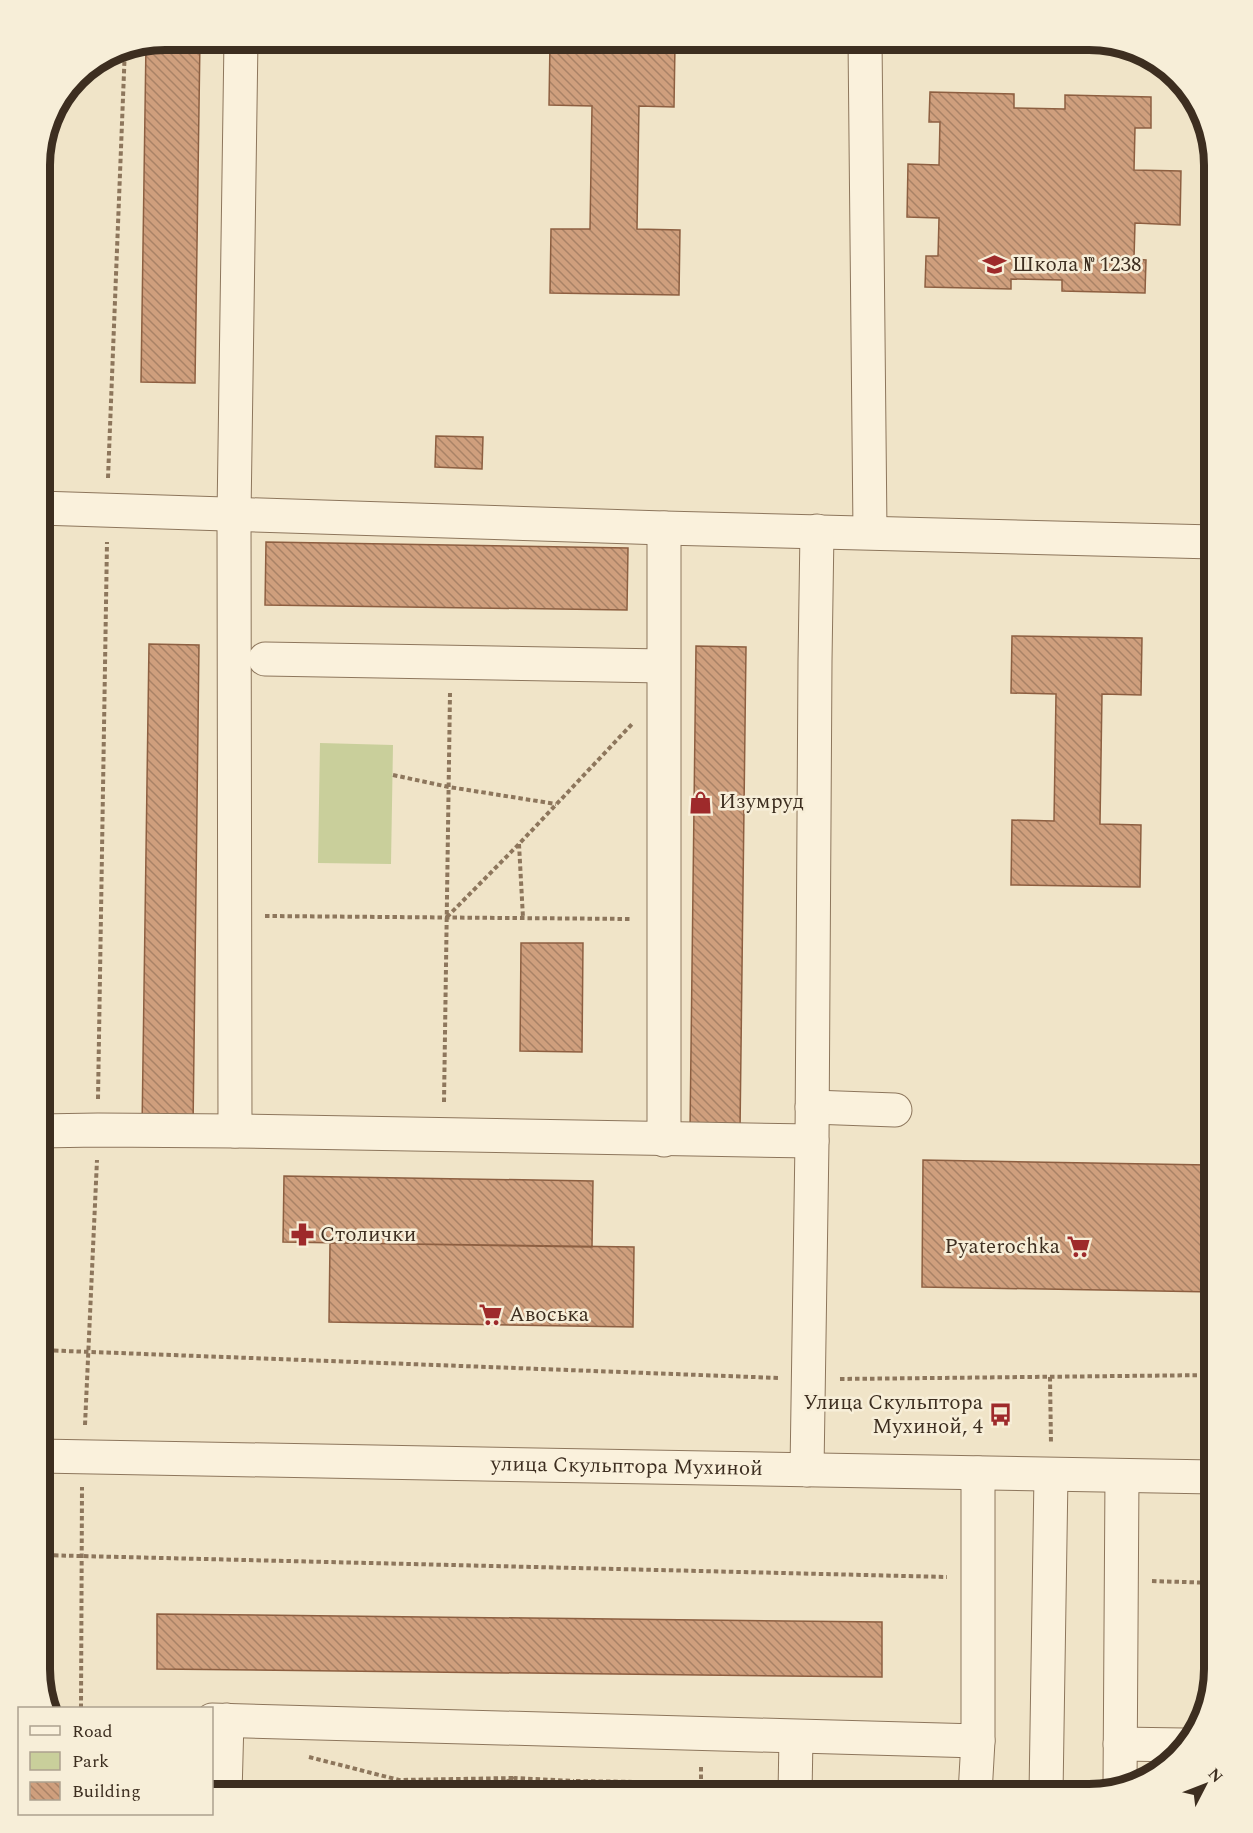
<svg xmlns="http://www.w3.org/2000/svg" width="1253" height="1833" viewBox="0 0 1253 1833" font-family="Spectral,serif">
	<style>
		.grass { fill: url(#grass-tufts) }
		.park { fill: #c9cf9b }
		.building { fill: url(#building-back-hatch); stroke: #8d5f41; stroke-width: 1.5 }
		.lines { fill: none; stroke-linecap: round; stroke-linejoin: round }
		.minor-casing { stroke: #8d765c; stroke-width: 35 }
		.path { stroke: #8d765c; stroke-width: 4; stroke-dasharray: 4.5 3; stroke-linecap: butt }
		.minor { stroke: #faf1dc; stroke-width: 33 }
		.labels { text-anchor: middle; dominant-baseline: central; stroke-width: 5; stroke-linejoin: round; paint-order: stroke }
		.poi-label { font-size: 21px; fill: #3d2e20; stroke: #f7eed8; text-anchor: start }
		.street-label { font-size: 21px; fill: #3d2e20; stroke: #f7eed8 }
		.rim { fill: none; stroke: #3d2e20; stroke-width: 8 }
	</style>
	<defs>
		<pattern id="grass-tufts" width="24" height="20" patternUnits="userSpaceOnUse" patternTransform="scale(1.5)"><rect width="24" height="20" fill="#c9cf9b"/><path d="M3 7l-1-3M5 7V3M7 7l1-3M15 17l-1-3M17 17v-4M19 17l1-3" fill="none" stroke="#aeb285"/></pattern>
		<pattern id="building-back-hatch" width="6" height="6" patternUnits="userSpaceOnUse" patternTransform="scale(1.5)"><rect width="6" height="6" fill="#cf9f7d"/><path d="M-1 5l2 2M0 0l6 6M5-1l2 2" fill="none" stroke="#a98266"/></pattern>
	</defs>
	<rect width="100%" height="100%" fill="#f0e4c8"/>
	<path class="grass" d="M579,1786L605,1788L604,1794H578Z"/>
	<path class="park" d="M320,743L393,745L391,864L318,863Z
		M414,1780L574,1781L573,1794H415Z"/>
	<path class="building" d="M165,39H200L195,383L141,382L146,43Z
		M550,42L675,44L674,107L639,106L637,229L680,230L679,295L550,293L551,229H590L592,106L549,105Z
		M930,92L1014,94V108L1065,109V95L1151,97V128H1135L1134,170L1181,171L1180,225L1135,223L1134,259L1146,260L1145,293L1062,291V280L1011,279V289L925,287L926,256H938L939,218L907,217L908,164L939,165L940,122H929Z
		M436,436L483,437L482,469L435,467Z
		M266,542L628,548L627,610L265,605Z
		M1012,636L1142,638L1141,695L1102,694L1100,824L1141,825L1140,887L1011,885L1012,820L1054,821L1056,694L1011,693Z
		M149,644L199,645L193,1129H142Z
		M696,646L746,647L740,1131L690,1130Z
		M521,943H583L582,1052L520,1051Z
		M923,1160L1209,1165L1208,1238H1214V1292L922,1287Z
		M284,1176L593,1181L592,1247L283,1242Z
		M330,1243L634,1247L633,1327L329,1322Z
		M157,1614L882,1622V1677L157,1669Z
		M766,1785V1794H704V1786Z
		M299,1786L346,1789V1794H299Z"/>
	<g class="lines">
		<defs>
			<g id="minor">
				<path d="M865,39L870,532"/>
				<path d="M39,508L664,528L1214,542"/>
				<path d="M265,659L663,666"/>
				<path d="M812,1107L895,1110"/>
				<path d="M39,1131L98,1130L235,1131L812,1141"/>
				<path d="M235,1131L234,515L241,39"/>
				<path d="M664,1140V528"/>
				<path id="s1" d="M39,1456L1214,1477"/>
				<path d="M807,1470L812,1141L815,661L817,531"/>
				<path d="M212,1720L978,1741"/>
				<path d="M1120,1744L1183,1745"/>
				<path d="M1120,1786L1122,1476"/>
				<path d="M225,1794L227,1720"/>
				<path d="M795,1794L796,1737"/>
				<path d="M975,1794L978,1741V1473"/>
				<path d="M1046,1794L1051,1475"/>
			</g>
		</defs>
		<use href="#minor" class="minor-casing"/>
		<path class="path" d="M108,478L125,47
			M393,775L449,787L556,804
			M519,844L523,918
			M265,916L632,919
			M447,917L519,844L632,724
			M98,1099L107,542
			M444,1102L450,693
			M39,1350L779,1378
			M1050,1377L1051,1444
			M840,1379L1214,1375
			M85,1425L97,1160
			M39,1555L947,1577
			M1152,1581L1214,1583
			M81,1708L82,1487
			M309,1757L399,1780L515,1778
			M414,1780L415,1794
			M479,1794L515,1778L574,1781
			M573,1794L574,1781L701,1783
			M610,1794V1781
			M701,1794V1764"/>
		<use href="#minor" class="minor"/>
	</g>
	<defs>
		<symbol id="school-bare" viewBox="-9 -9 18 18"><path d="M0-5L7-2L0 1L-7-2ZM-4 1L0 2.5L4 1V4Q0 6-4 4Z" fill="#9e2a2b" stroke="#f7eed8" stroke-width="2.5" paint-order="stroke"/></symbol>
		<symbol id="shop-bare" viewBox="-9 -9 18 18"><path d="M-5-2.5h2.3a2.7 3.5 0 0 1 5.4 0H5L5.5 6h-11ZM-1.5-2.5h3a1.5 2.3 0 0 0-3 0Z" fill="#9e2a2b" stroke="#f7eed8" stroke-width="2.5" paint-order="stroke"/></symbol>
		<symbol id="pharmacy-bare" viewBox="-9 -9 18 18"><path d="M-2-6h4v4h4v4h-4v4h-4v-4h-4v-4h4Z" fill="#9e2a2b" stroke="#f7eed8" stroke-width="2.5" paint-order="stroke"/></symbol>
		<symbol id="supermarket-bare" viewBox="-9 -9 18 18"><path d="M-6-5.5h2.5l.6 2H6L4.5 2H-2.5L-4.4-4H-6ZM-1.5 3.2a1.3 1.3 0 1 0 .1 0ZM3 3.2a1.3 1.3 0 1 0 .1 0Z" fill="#9e2a2b" stroke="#f7eed8" stroke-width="2.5" paint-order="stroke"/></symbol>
		<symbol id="bus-bare" viewBox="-9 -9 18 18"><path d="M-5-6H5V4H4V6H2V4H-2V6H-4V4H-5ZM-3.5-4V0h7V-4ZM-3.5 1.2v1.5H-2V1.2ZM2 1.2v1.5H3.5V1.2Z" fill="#9e2a2b" stroke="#f7eed8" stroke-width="2.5" paint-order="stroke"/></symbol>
	</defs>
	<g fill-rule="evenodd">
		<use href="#school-bare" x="978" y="248" width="33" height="33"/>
		<use href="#shop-bare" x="684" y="786" width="33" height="33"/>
		<use href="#pharmacy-bare" x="286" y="1218" width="33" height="33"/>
		<use href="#supermarket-bare" x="1062" y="1230" width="33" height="33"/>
		<use href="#supermarket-bare" x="474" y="1298" width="33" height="33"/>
		<use href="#bus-bare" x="984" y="1398" width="33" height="33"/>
	</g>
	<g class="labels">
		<g class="poi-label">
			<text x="1012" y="265">Школа № 1238</text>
			<text x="719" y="802">Изумруд</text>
			<text x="320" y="1235">Столички</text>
			<text x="1060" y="1247" text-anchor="end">Pyaterochka</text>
			<text x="509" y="1315">Авоська</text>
			<text x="983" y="1403" text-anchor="end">Улица Скульптора<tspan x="983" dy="24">Мухиной, 4</tspan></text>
		</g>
		<g class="street-label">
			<text stroke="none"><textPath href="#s1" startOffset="588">улица Скульптора Мухиной</textPath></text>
		</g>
	</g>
	<path d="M0 0H1253V1833H0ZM165 50H1089A115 115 0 0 1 1204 165V1669A115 115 0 0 1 1089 1784H165A115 115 0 0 1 50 1669V165A115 115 0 0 1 165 50Z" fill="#f7eed8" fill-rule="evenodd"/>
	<path class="rim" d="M165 50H1089A115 115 0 0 1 1204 165V1669A115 115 0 0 1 1089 1784H165A115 115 0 0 1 50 1669V165A115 115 0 0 1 165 50Z"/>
	<rect x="18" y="1707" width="195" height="108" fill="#f7eed8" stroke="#ada18e" stroke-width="1.5"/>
	<rect x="30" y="1726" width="30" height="9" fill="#faf1dc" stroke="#ada18e" stroke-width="1.5"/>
	<text x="72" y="1737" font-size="18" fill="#3d2e20">Road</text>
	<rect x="30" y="1752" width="30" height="18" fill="#c9cf9b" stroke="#ada18e" stroke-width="1.5"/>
	<text x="72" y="1767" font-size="18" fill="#3d2e20">Park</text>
	<rect x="30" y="1782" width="30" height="18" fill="url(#building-back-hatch)" stroke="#ada18e" stroke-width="1.5"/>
	<text x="72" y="1797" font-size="18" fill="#3d2e20">Building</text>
	<g transform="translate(1205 1785) rotate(48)" stroke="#f7eed8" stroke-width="4.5" paint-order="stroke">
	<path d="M0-4.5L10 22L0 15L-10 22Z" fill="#3d2e20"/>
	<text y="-9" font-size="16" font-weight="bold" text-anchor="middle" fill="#3d2e20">N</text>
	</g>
</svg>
